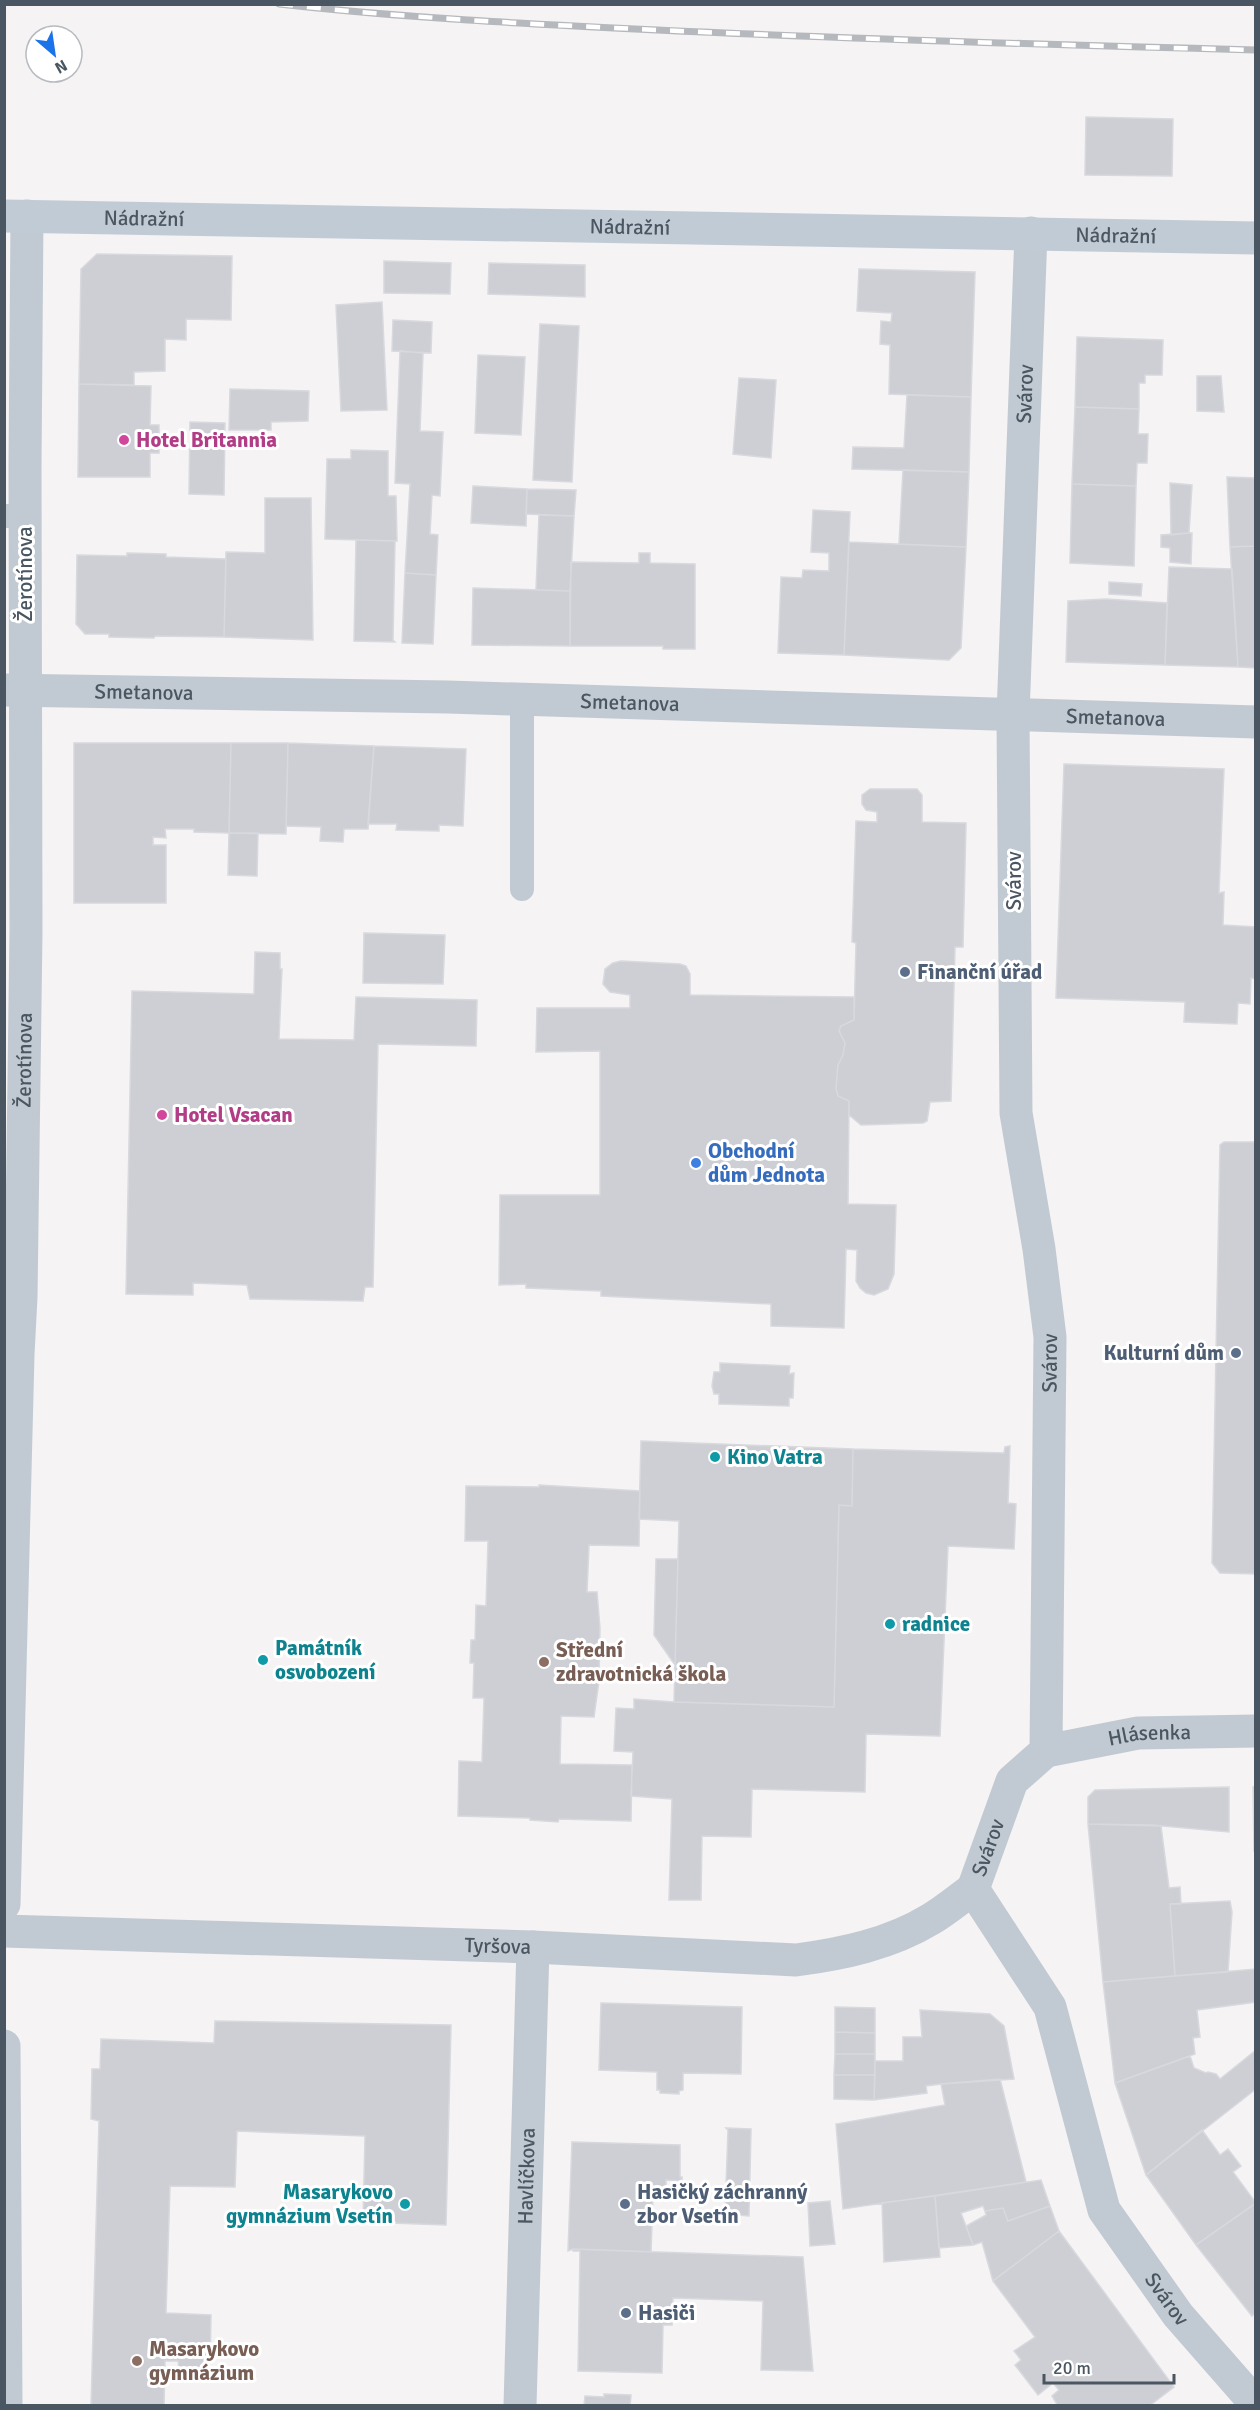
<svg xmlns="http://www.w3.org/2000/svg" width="1260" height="2410" viewBox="0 0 1260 2410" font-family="Signika,sans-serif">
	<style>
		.building { fill: #cdcfd5; stroke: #d7d9de; stroke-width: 1.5 }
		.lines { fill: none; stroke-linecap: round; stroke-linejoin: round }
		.lane { stroke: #c1cad2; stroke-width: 24 }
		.street { stroke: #c1cad2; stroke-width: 33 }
		.secondary { stroke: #c1cbd6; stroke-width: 33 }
		.rail-casing { stroke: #b5b8bd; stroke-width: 7 }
		.rail { stroke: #fff; stroke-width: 4.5; stroke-dasharray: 14; stroke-linecap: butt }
		.hotel-dot { fill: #d1479c; stroke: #fff; stroke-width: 2 }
		.service-dot { fill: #5c6f8a; stroke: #fff; stroke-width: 2 }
		.shop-dot { fill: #3f7fe0; stroke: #fff; stroke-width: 2 }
		.culture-dot { fill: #0f9aa8; stroke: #fff; stroke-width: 2 }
		.education-dot { fill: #8d6e63; stroke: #fff; stroke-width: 2 }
		.labels { text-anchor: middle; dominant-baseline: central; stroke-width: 6; stroke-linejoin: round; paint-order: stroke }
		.street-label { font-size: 21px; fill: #4a5661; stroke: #fff }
		.hotel-label { font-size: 21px; font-weight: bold; fill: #b23c85; stroke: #fff; text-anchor: start }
		.service-label { font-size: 21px; font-weight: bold; fill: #4e5e75; stroke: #fff; text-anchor: start }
		.shop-label { font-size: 21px; font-weight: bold; fill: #366cbe; stroke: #fff; text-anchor: start }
		.culture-label { font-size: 21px; font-weight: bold; fill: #0d838f; stroke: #fff; text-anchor: start }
		.education-label { font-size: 21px; font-weight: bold; fill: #785e54; stroke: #fff; text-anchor: start }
	</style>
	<rect width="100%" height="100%" fill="#f5f3f3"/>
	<path class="building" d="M1086,117L1173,119L1172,176L1085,175Z
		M97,254L232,256L231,320L186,319V340L165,339V371L134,372V385L79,384L81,269Z
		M384,261L451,263L450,294L384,293Z
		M489,263L585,265V297L488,294Z
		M859,269L975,272L971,397L889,394L890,345L880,344L881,321L891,322L892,313L857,311Z
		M382,302L387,410L341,411L336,305Z
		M393,320L432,322L431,353L392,351Z
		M540,324L579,326L572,482L533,480Z
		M1077,337L1163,340L1162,375H1145V383H1139V409L1075,407Z
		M400,351L423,353L420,431L443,432L440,496L432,495L430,534L438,535L436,575L405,573L410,484L395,483Z
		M478,355L525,357L521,435L475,433Z
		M1197,376H1221L1224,412L1197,411Z
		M739,378L776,380L771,458L733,454Z
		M79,384L151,386L150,425H159V453H150V477H78Z
		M230,389L309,391L308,421L271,422V430H229Z
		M907,395L971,397L969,472L852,469L853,447L904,448Z
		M1075,407L1139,409L1138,434H1148L1147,463H1137L1136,486L1072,484Z
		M190,422L225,423L224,495L189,494Z
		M351,450L388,451V496H396L397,541L325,539L327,459H351Z
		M903,470L969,472L966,547L899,544Z
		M1227,477L1256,478V546L1230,547Z
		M1170,483L1192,485L1189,533L1171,535Z
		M1072,484L1136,486L1134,566L1070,563Z
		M473,486L527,489L526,526L471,523Z
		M527,489L576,490L574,516L526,514Z
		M265,498H311L313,640L224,637L226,552L265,553Z
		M813,510L850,512L844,655L778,653L781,577L802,578L803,570L829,571V553L811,552Z
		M539,515L574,516L570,591L536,590Z
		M1189,533H1192L1191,564L1170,562V548L1161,547V535Z
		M356,540L395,541L393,640L395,642L354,641Z
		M849,542L966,547L961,648L949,660L844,655Z
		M1256,546V668L1238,667L1230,547Z
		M127,553L166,554V557L226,559L224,637L155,636L154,638L109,637V634H85L76,624L77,555L127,556Z
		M639,553H650V563L695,564V649H663V646H570L571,562L639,563Z
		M1169,567L1232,569L1238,667L1165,665Z
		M405,573L436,575L433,644L402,643Z
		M1109,582L1142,584L1141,596L1109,594Z
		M473,588L570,591V646L472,645Z
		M1106,599L1167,603L1165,665L1066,662L1068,601Z
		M74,743H231L229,833L194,832V829H165L166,838L153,837V845H166V903H74Z
		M231,743H288L286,834L229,833Z
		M288,743L374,746L368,829H344L343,842L320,841L321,827L286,826Z
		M374,746L466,749L463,826L439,825V831L396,830L397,824H368Z
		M1064,764L1224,769L1219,893L1224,892L1223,925L1256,927V979L1251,978L1250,1004L1238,1003L1237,1024L1184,1022L1185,1002L1056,998Z
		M870,789H917L922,795V822L966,823L963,947H955L951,1101L930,1102L927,1121L923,1123L861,1125L849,1115V1101L838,1096L836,1089L838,1065L843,1055L845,1043L839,1031L841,1026L854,1020L856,943L852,942L856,821L877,822V812L866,810L862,804V795Z
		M229,833H258L257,876L228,875Z
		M364,933L445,935L443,984L363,983Z
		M255,952L280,953V969H282L279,1039L354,1040L356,997L477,1000L476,1046L378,1044L373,1287H365L363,1301L250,1299L247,1285L193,1283V1295L126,1294L132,991L254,994Z
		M621,961L680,964L686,966L690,974V995L854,997V1020L841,1026L839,1031L845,1043L843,1055L838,1065L836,1089L838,1096L849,1101L848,1204L896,1205L894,1274L888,1289L874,1295L866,1293L860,1288L856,1281L857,1250L846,1249L844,1328L771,1326V1304L601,1296V1291L526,1288V1284L499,1285L500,1195H600V1051L536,1052L537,1008H630V995L610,992L603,984L605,969L613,963Z
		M1224,1142H1256V1574L1220,1573L1212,1563L1220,1145Z
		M720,1363L790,1366L789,1374L794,1373L793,1398H789V1406L719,1404V1394H714L712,1386L714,1372H720Z
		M641,1441L853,1449L852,1506L839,1505L834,1707L674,1702L679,1521L639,1519Z
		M1010,1446L1008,1503L1016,1504L1014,1549L948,1546L940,1736L866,1734L865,1792L752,1789L751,1837L702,1836L701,1900H669L672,1799L631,1796L633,1752L614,1751L616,1708L634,1709V1699L674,1702L834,1707L839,1505L852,1506L853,1449L1004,1453L1005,1447Z
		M539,1485L640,1491L639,1546L589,1545L587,1592H597L600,1628L599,1681L594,1717L561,1716L560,1764L632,1765L631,1821L559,1819L558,1822L530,1820V1818L458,1816L459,1761L482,1762L484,1698H473L474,1663H470L471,1640H475L476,1605L486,1606L488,1541H465L466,1486L539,1487Z
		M656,1559H678L675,1665L654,1635Z
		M1229,1787V1832L1152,1825L1088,1824V1797L1095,1790Z
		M1253,1787H1256V1851H1254Z
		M1088,1824L1161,1826L1169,1888L1180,1887L1181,1904H1170L1175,1976L1103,1982Z
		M1230,1901L1232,1912L1228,1972L1175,1976L1170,1904Z
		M1256,1969V2002L1197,2010L1200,2037L1193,2038L1195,2054L1115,2083L1103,1982Z
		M601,2003L742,2007L741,2074L683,2073V2090L679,2091V2094L660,2093V2090H657V2072L599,2070Z
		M835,2007L875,2008V2033L835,2032Z
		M920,2010L990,2014L1004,2026L1014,2079L941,2084L926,2086L927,2093L874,2100L875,2061H903V2037H922Z
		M215,2021L451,2025L446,2225L363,2222L365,2136L237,2131L235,2187L170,2186L166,2313L211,2315L210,2369H179L178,2361H165L164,2406H91L99,2121L91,2119L92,2069H100L101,2039L214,2043Z
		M835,2032L875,2033V2054H835Z
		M1256,2050V2089L1146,2175L1115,2083L1190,2056L1194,2068L1206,2073L1208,2072L1216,2074L1220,2079Z
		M835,2054H875V2075H834Z
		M834,2075H875L874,2100L834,2099Z
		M1000,2079L1026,2182L843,2209L836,2124L945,2105L941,2084Z
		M726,2128L751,2129L749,2216L725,2214L728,2130Z
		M1202,2130L1220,2155L1228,2149L1241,2166L1233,2172L1256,2203L1196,2245L1146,2175Z
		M572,2142L680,2145V2177H682V2181L666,2180V2196L653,2195L651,2252L573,2249L568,2251Z
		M1041,2180L1050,2206L1008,2221L1003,2208L985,2211L983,2206L961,2213L973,2245L939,2248L935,2196Z
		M935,2196L940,2257L884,2262L882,2203Z
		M830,2201L835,2244L810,2246L808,2203Z
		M1256,2203V2312L1252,2316L1196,2245Z
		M1050,2206L1059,2231L993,2281L982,2242L973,2245L966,2226L986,2215L985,2211L1003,2208L1008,2221Z
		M1059,2231L1174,2387L1149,2406H1058L1052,2396L1059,2390L1053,2383L1038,2395L1015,2365L1021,2360L1014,2351L1035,2337L993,2281Z
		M573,2249L803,2257L813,2371L761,2370L763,2301L673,2298L672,2325H663L662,2373L578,2371L580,2251H573Z
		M604,2394L631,2395L630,2406H584L585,2396L604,2397Z"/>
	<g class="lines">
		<path class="lane" d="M4,516H26
			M522,699V889"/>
		<g class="street">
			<path id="s1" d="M4,690L448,697L1256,722"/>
			<path id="s2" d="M1046,1751L1138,1733L1256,1731"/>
			<path id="s3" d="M973,1889L1012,1781L1046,1751L1050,1337L1039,1249L1016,1113L1013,715L1031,233"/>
			<path id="s4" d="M973,1889L1050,2007L1104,2210L1178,2315L1248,2395L1256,2400"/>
			<path id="s5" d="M4,1904L18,1354L21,1297L26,931L25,466L27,216"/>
			<path id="s6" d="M4,1931L533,1947L796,1960C842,1954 890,1944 931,1919C945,1911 959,1899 973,1889"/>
			<path d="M4,2046L6,2406"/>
			<path id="s7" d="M520,2406L533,1947"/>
		</g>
		<path class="secondary" id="s8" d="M4,216L1256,238"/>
		<defs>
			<path id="rail" d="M279,4C405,18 531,24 657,30C856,39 1056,45 1256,50"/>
		</defs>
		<use href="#rail" class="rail-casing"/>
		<use href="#rail" class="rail"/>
	</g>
	<g class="hotel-dot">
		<circle cx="124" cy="440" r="6"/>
		<circle cx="162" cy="1115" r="6"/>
	</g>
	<g class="service-dot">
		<circle cx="905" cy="972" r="6"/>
		<circle cx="1236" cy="1353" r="6"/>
		<circle cx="625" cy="2204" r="6"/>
		<circle cx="626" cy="2313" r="6"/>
	</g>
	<circle class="shop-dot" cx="696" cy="1163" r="6"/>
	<g class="culture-dot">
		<circle cx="715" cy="1457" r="6"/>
		<circle cx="890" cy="1624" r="6"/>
		<circle cx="263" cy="1660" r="6"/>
		<circle cx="405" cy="2204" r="6"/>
	</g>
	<g class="education-dot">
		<circle cx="544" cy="1662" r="6"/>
		<circle cx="137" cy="2361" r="6"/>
	</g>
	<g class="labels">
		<g class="street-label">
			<text stroke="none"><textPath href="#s8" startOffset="140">Nádražní</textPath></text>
			<text stroke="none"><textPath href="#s8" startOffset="626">Nádražní</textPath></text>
			<text stroke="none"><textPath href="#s8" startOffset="1112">Nádražní</textPath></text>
			<text stroke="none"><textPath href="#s3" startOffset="1520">Svárov</textPath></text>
			<text transform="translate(25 574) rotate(-90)">Žerotínova</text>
			<text stroke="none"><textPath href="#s1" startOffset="140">Smetanova</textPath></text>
			<text stroke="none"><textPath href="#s1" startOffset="626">Smetanova</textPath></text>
			<text stroke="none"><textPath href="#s1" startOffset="1112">Smetanova</textPath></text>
			<text transform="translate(1014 881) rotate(-90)">Svárov</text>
			<text stroke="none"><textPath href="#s5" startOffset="844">Žerotínova</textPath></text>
			<text stroke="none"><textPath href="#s3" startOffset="548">Svárov</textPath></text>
			<text stroke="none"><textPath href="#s2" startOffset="105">Hlásenka</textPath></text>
			<text stroke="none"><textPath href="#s3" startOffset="44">Svárov</textPath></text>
			<text stroke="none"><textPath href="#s6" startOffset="494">Tyršova</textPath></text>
			<text stroke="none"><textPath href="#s7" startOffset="230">Havlíčkova</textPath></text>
			<text stroke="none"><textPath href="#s4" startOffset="460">Svárov</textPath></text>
		</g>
		<g class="hotel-label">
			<text x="136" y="440">Hotel Britannia</text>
			<text x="174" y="1115">Hotel Vsacan</text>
		</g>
		<g class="service-label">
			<text x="917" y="972">Finanční úřad</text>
			<text x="1224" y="1353" text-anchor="end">Kulturní dům</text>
			<text x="637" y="2192">Hasičký záchranný<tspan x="637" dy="24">zbor Vsetín</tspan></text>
			<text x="638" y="2313">Hasiči</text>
		</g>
		<g class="shop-label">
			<text x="708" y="1151">Obchodní<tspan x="708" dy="24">dům Jednota</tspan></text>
		</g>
		<g class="culture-label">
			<text x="727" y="1457">Kino Vatra</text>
			<text x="902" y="1624">radnice</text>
			<text x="275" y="1648">Památník<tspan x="275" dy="24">osvobození</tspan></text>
			<text x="393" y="2192" text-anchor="end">Masarykovo<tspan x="393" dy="24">gymnázium Vsetín</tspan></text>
		</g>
		<g class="education-label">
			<text x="556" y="1650">Střední<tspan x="556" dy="24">zdravotnická škola</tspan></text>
			<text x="149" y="2349">Masarykovo<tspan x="149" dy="24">gymnázium</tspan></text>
		</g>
	</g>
	<rect width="1260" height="2410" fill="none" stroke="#4a5661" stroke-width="12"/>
	<g transform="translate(54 54) rotate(151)"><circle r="28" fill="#ffffff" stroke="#b7bbc0" stroke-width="1.5"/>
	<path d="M0-4.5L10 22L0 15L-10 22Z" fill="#1a73e8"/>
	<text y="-9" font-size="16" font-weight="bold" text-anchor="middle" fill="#4a5661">N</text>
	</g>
	<path d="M1044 2374v9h130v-9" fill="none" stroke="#4a5661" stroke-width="3"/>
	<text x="1053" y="2374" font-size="18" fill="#4a5661" stroke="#ffffff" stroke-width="4.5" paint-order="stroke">20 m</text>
</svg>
